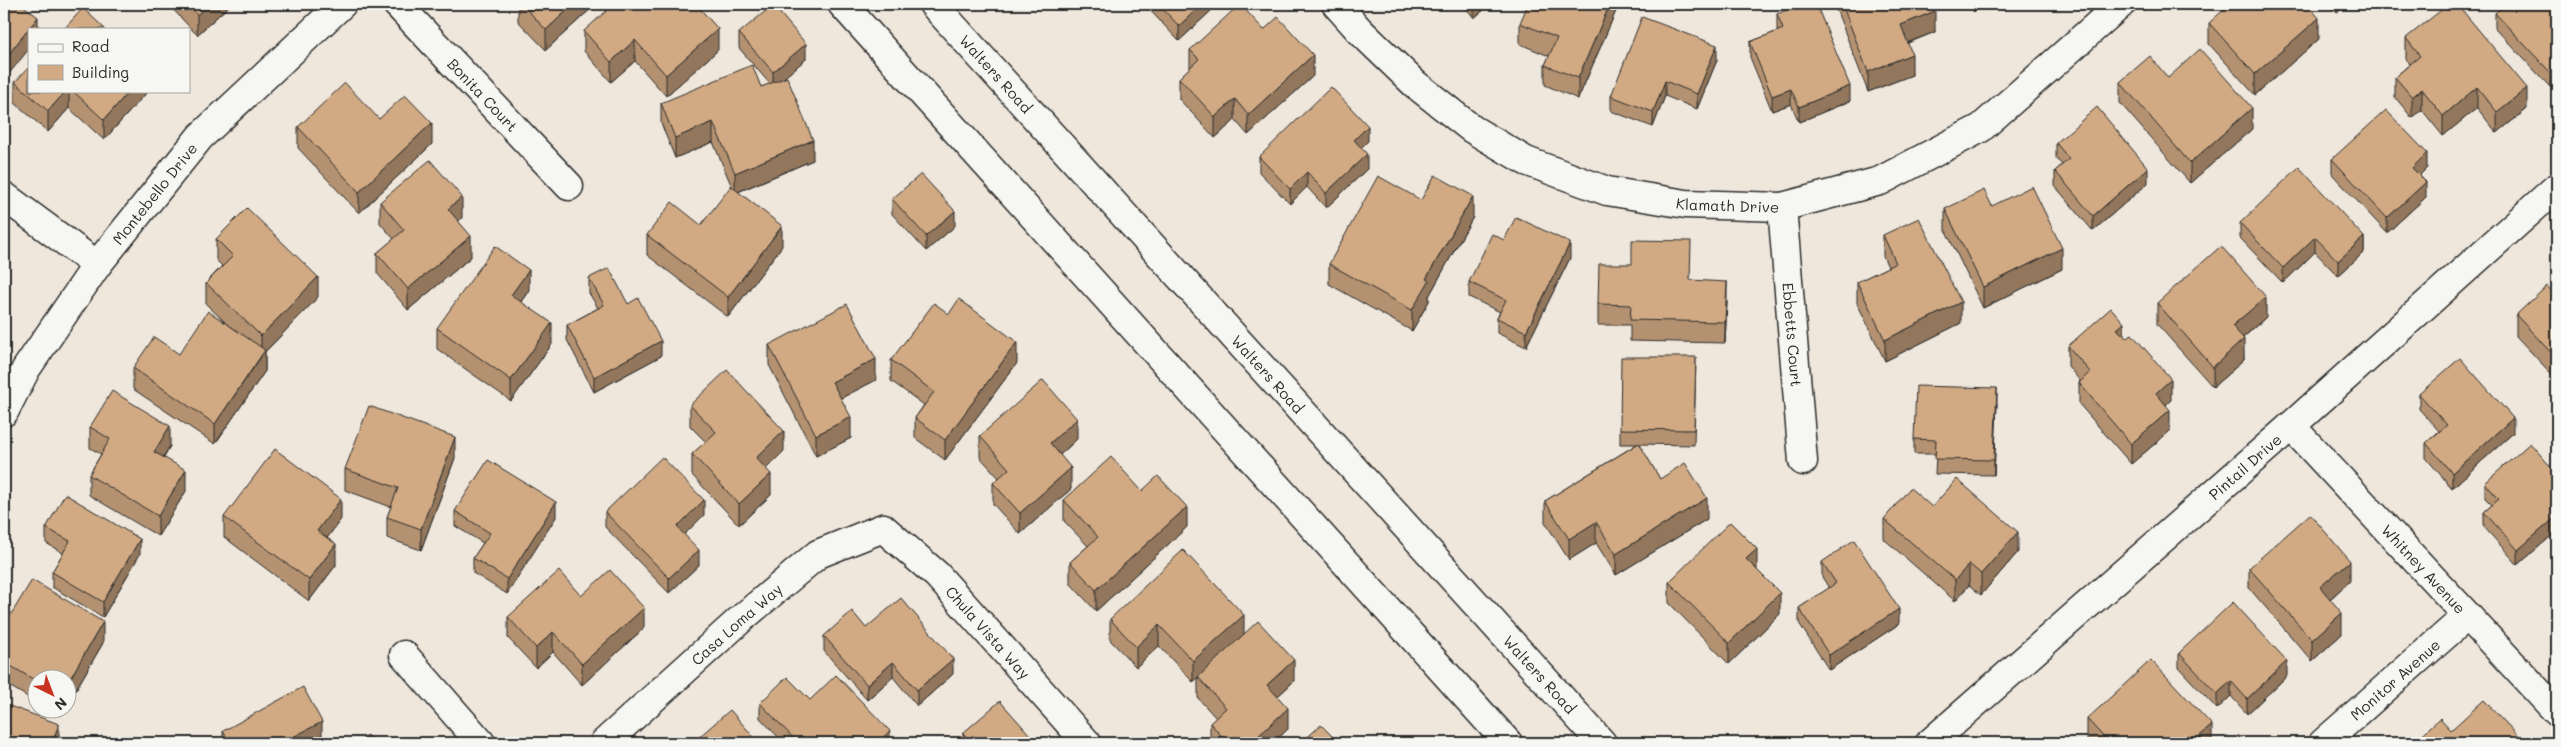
<svg xmlns="http://www.w3.org/2000/svg" width="2561" height="747" viewBox="0 0 2561 747" font-family="Mali,sans-serif">
	<style>
		.lines { fill: none; stroke-linecap: round; stroke-linejoin: round }
		.minor-casing { stroke: #2b2b2b; stroke-width: 31 }
		.tertiary-casing { stroke: #2b2b2b; stroke-width: 31 }
		.primary-casing { stroke: #2b2b2b; stroke-width: 31 }
		.minor { stroke: #f6f6f2; stroke-width: 28 }
		.tertiary { stroke: #f6f6f2; stroke-width: 28 }
		.primary { stroke: #f6f6f2; stroke-width: 28 }
		.wall { fill: #b49271; stroke: #2b2b2b }
		.shaded-wall { fill: #92775c; stroke: #2b2b2b }
		.building { fill: #d1aa83; stroke: #2b2b2b }
		.labels { text-anchor: middle; dominant-baseline: central; stroke-width: 4; stroke-linejoin: round; paint-order: stroke }
		.street-label { font-size: 15px; fill: #2b2b2b; stroke: #f6f6f2 }
	</style>
	<rect width="100%" height="100%" fill="#efe7dc"/>
	<filter id="ink" filterUnits="userSpaceOnUse"><feTurbulence type="fractalNoise" baseFrequency=".02" numOctaves="2"/><feDisplacementMap in="SourceGraphic" scale="10" xChannelSelector="R" yChannelSelector="G"/><feConvolveMatrix kernelMatrix="1 2 1 2 8 2 1 2 1" color-interpolation-filters="sRGB"/></filter>
	<g filter="url(#ink)">
		<g class="lines">
			<defs>
				<g id="minor">
					<path id="s1" d="M397,4L569,186"/>
					<path id="s2" d="M1336,4L1360,31L1415,84L1472,129L1526,161L1607,191L1686,204L1782,207L1880,181L1981,128L2121,4"/>
					<path d="M4,196L97,265"/>
					<path id="s3" d="M1782,207L1803,461"/>
					<path id="s4" d="M4,412L26,369L97,265L200,137L342,4"/>
					<path id="s5" d="M2291,426L2557,712"/>
					<path d="M404,655L481,743"/>
					<path id="s6" d="M604,743L741,619L818,554L883,528L937,575L1087,743"/>
					<path id="s7" d="M2323,743L2467,616"/>
				</g>
				<g id="tertiary">
					<path id="s8" d="M1930,743L2291,426L2557,187"/>
				</g>
				<g id="primary">
					<path d="M842,4L1508,743"/>
					<path id="s9" d="M933,4L1602,743"/>
				</g>
			</defs>
			<use href="#minor" class="minor-casing"/>
			<use href="#tertiary" class="tertiary-casing"/>
			<use href="#primary" class="primary-casing"/>
			<use href="#minor" class="minor"/>
			<use href="#tertiary" class="tertiary"/>
			<use href="#primary" class="primary"/>
		</g>
		<path class="wall" d="M168,4H231L197,35Z
			M518,4H596L546,50L518,21Z
			M1144,4H1217V5L1179,41Z
			M1463,4H1491L1474,18Z
			M1619,4L1578,99L1545,85V65L1549,56L1520,44V23Z
			M1836,4H1932L1935,32L1908,43L1912,75L1868,92L1836,9Z
			M1967,4H1982L1974,12Z
			M2328,4H2347L2337,13Z
			M2557,4V80L2550,87L2495,28V13Z
			M1777,14L1850,101L1799,122L1791,104L1772,111L1750,57V42L1778,31L1777,29Z
			M2209,23L2319,39L2255,95L2209,44Z
			M1264,30L1313,76L1248,135L1235,120L1215,138L1179,99V78L1190,68V50Z
			M584,31L718,50L666,96L635,61L611,82L584,51Z
			M739,33L806,59L782,79L813,160L738,192L782,246L728,317L647,255V235L701,225L732,187L713,142L675,158L661,123V103L761,87L770,84L739,48Z
			M2406,38L2527,109L2497,133L2477,108L2443,136L2422,110L2412,118L2395,97V77L2410,64L2406,59Z
			M1717,60L1697,109L1665,96L1653,127L1611,111V96Z
			M2168,78L2252,129L2190,183L2120,103V82Z
			M15,82L29,91H148L104,140L69,108L48,132L15,103Z
			M379,119L432,144L359,213L298,148V127Z
			M1368,141L1361,148L1367,169L1326,208L1307,187L1290,204L1259,172V157Z
			M2056,143L2148,183L2093,231L2055,186V171L2062,165L2056,158Z
			M2332,159L2427,168L2419,175L2426,197L2387,233L2332,174Z
			M892,199L955,226L926,251L892,214Z
			M1421,200L1473,217L1429,296V301L1412,331L1329,284V264Z
			M380,202L462,218L458,221L471,257L408,310L377,273V253L394,239L380,223Z
			M1992,206L2062,269L1983,308L1945,229V209Z
			M2240,223L2364,237V252L2338,276L2315,252L2283,283L2240,238Z
			M1883,235L1961,323L1885,361L1857,303V282L1888,267L1883,256Z
			M216,239L318,297L265,352V371L215,444L133,389V368L179,354L228,325L206,304V283L222,266L216,260Z
			M1504,240L1570,258L1526,347L1497,333V318L1500,312L1469,297V282Z
			M589,278L628,304L661,356L594,392L567,340V325L598,308L589,293Z
			M1691,280L1727,302L1725,343L1630,341V325H1598V304Z
			M529,290L521,302L552,344L511,401L437,349V328Z
			M2557,297V380L2516,336V315Z
			M2157,303L2266,317L2243,338L2244,360L2213,387L2157,324Z
			M2124,336L2171,400L2166,405L2170,431L2131,464L2079,404V383L2080,381L2068,366V346Z
			M769,345L876,380L841,398L851,438L816,456L769,365Z
			M1696,357L1694,445L1639,444L1660,479L1707,519L1616,575L1596,543L1569,560L1545,522V501L1637,444H1620V429Z
			M891,360L1017,363L945,460L915,438V418L924,405L891,381Z
			M2419,394L2513,433L2452,488L2426,458V443L2439,431L2419,409Z
			M1997,403L1994,475L1935,474L1936,454H1914V439Z
			M690,405L784,451L766,469L771,495L739,525L692,475V454L706,442L690,426Z
			M90,427L170,446L164,457L186,491L158,536L89,495V475L101,454L90,448Z
			M980,436L1077,439L1060,455L1071,489L1020,534L993,504V483L999,478L980,457Z
			M455,458L421,550L387,538V517L391,507L345,490V469Z
			M2557,474V531L2518,565L2484,527V512L2492,505L2485,498V483Z
			M1142,491L1187,527L1096,611L1070,583V562L1088,546L1064,521V500Z
			M1932,507L2018,552L1981,595L1969,585L1955,601L1884,539V519Z
			M455,511L556,517L507,594L473,573V558L483,543L455,526Z
			M605,512L704,515L684,534L699,565L669,593L605,527Z
			M224,517L341,519L327,538L336,565L309,601L224,537Z
			M46,528L140,554L103,617L52,587V572L63,553L46,543Z
			M1822,562L1899,624L1829,670L1799,623V608L1829,588L1822,577Z
			M2249,568L2350,581L2330,599L2342,634L2312,661L2249,588Z
			M1757,570L1780,614L1729,664L1669,603V582Z
			M581,596L644,628L582,685L553,652L536,668L508,638V617Z
			M4,619L7,621L103,643L68,703V680H38V703L4,683Z
			M1110,619L1244,634L1294,681L1277,697L1288,729L1273,743H1210V723L1216,718L1198,698V678L1193,682L1159,646L1136,667L1110,640Z
			M866,628L953,674L917,706L893,677L867,700L824,651V636Z
			M2179,653L2287,676L2247,714L2231,696L2217,709L2179,668Z
			M810,700L890,743H784L760,718V703Z
			M49,710H64L60,716Z
			M2087,719L2212,743H2090L2087,740Z
			M223,731L322,743H223Z
			M963,733L1037,743H963Z
			M699,737L759,743H699Z"/>
		<path class="shaded-wall" d="M209,4H231L197,35V15Z
			M574,4H596L546,50V30Z
			M1202,4H1217V5L1179,41V26Z
			M1474,4H1491L1474,18Z
			M1610,4H1619L1578,99V78Z
			M1974,4H1982L1974,12Z
			M2337,4H2347L2337,13Z
			M1935,11V32L1901,45V25Z
			M38,17V29H29V49L4,80V60Z
			M2319,18V39L2255,95V74Z
			M718,29V50L666,96V75Z
			M635,40V61L611,82V62Z
			M806,44V59L773,87V72Z
			M1717,45V60L1697,109V94Z
			M1912,54V75L1868,92V72Z
			M1313,55V76L1248,135V115Z
			M2557,65V80L2550,87V72Z
			M1665,81V96L1653,127V112Z
			M1850,86V101L1799,122V107Z
			M2477,87V108L2443,136V116Z
			M2527,88V109L2497,133V112Z
			M1791,89V104L1772,111V96Z
			M2422,89V110L2412,118V97Z
			M66,91H69V108L48,132V111Z
			M129,91H148L104,140V120Z
			M1235,99V120L1215,138V117Z
			M2252,108V129L2190,183V163Z
			M713,122V142L675,158V138Z
			M432,123V144L359,213V192Z
			M1368,126V141L1354,155V140Z
			M813,140V160L735,193V173Z
			M2427,153V168L2412,183V168Z
			M1367,154V169L1326,208V193Z
			M2148,168V183L2093,231V216Z
			M1307,172V187L1290,204V189Z
			M2426,182V197L2387,233V218Z
			M1473,196V217L1429,296V301L1412,331V310L1426,279Z
			M462,197V218L448,230V209Z
			M955,211V226L926,251V236Z
			M782,226V246L728,317V297Z
			M471,236V257L408,310V289Z
			M2315,237V252L2283,283V268Z
			M2364,237V252L2338,276V261Z
			M1570,243V258L1526,347V332Z
			M2062,248V269L1983,308V287Z
			M529,270V290L511,316V295Z
			M318,277V297L265,352V371L215,444V424L261,357V336Z
			M1727,282V302L1725,343V322Z
			M2266,297V317L2232,347V326Z
			M1961,302V323L1885,361V340Z
			M552,323V344L511,401V380Z
			M2124,323V344L2117,329Z
			M2244,339V360L2213,387V367Z
			M661,341V356L594,392V377Z
			M1017,342V363L945,460V440Z
			M876,359V380L832,403V382Z
			M2171,379V400L2156,414V393Z
			M1997,388V403L1994,475V460Z
			M2170,410V431L2131,464V444Z
			M851,417V438L816,456V435Z
			M2513,418V433L2452,488V473Z
			M1077,419V439L1050,464V443Z
			M170,426V446L154,472V452Z
			M784,431V451L756,479V458Z
			M455,437V458L421,550V529Z
			M1071,468V489L1020,534V513Z
			M186,470V491L158,536V516Z
			M771,474V495L739,525V504Z
			M1707,498V519L1616,575V554Z
			M341,499V519L317,552V531Z
			M704,500V515L677,542V527Z
			M556,502V517L507,594V579Z
			M1187,507V527L1096,611V590Z
			M2557,516V531L2518,565V550Z
			M1596,522V543L1569,560V539Z
			M2018,532V552L1981,595V574Z
			M140,539V554L103,617V602Z
			M336,544V565L309,601V580Z
			M1757,549V570L1746,559Z
			M699,550V565L669,593V578Z
			M2350,561V581L2320,608V587Z
			M1969,564V585L1955,601V580Z
			M1780,593V614L1729,664V643Z
			M644,608V628L582,685V664Z
			M1899,609V624L1829,670V655Z
			M2342,613V634L2312,661V640Z
			M1244,615V635L1193,682V661Z
			M103,622V643L68,703V682Z
			M1159,625V646L1136,667V647Z
			M553,632V652L536,668V648Z
			M953,659V674L917,706V690Z
			M1294,660V681L1267,706V685Z
			M2287,661V676L2247,714V699Z
			M893,662V677L867,700V685Z
			M2231,681V696L2217,709V694Z
			M1288,708V729L1273,743H1251Z
			M60,710H64L60,716Z
			M322,722V743H293V737Z
			M59,724V739L58,743H52Z
			M2212,725V743H2192Z
			M890,731V743H877Z
			M852,738V743H847Z
			M2167,738V743H2162Z"/>
		<path class="building" d="M4,4H21L38,17L4,60Z
			M187,4H209L197,15Z
			M522,4H574L546,30Z
			M614,4H696L718,29L666,75L635,40L611,62L584,31Z
			M1158,4H1202L1179,26Z
			M1240,4L1264,30L1278,17L1313,55L1248,115L1235,99L1215,117L1179,78L1199,59L1190,50Z
			M1528,4H1610L1578,78L1545,65L1557,38L1520,23Z
			M1801,4H1816L1850,86L1799,107L1791,89L1772,96L1750,42L1783,29L1777,14Z
			M1842,4H1932L1935,11L1901,25L1912,54L1868,72Z
			M2230,4H2307L2319,18L2255,74L2209,23Z
			M2449,4H2457L2527,88L2497,112L2477,87L2443,116L2422,89L2412,97L2395,77L2420,56L2406,38Z
			M2505,4H2557V65L2550,72L2495,13Z
			M773,5L806,44L773,72L739,33Z
			M83,8L105,29H64Z
			M1642,17L1717,45L1697,94L1665,81L1653,112L1611,96Z
			M2200,49L2252,108L2190,163L2120,82L2150,56L2168,78Z
			M752,65L761,87L787,77L813,140L735,173L713,122L675,138L661,103Z
			M29,67V91H66L48,111L15,82Z
			M345,83L379,119L405,95L432,123L359,192L298,127Z
			M1331,87L1368,126L1354,140L1367,154L1326,193L1307,172L1290,189L1259,157Z
			M73,91H129L104,120Z
			M2097,107L2148,168L2093,216L2055,171L2069,159L2056,143Z
			M2386,110L2427,153L2412,168L2426,182L2387,218L2332,159Z
			M430,160L462,197L448,209L471,236L408,289L377,253L404,230L380,202Z
			M2299,167L2364,237L2338,261L2315,237L2283,268L2240,223Z
			M921,174L955,211L926,236L892,199Z
			M1435,175L1473,196L1426,279L1429,281L1412,310L1329,264L1378,176L1421,200Z
			M731,186L782,226L728,297L647,235L672,202L701,225Z
			M2032,186L2062,248L1983,287L1945,209L1984,190L1992,206Z
			M247,208L318,277L261,336L206,283L233,256L216,239Z
			M1516,217L1570,243L1526,332L1497,318L1506,300L1469,282L1492,234L1504,240Z
			M1919,218L1961,302L1885,340L1857,282L1896,263L1883,235Z
			M1632,240L1691,241L1690,280L1727,282L1725,322L1630,320L1631,305L1598,304L1599,264H1632Z
			M495,246L529,270L511,295L552,323L511,380L437,328Z
			M2221,246L2266,297L2232,326L2244,339L2213,367L2157,303Z
			M609,268L628,304L638,298L661,341L594,377L567,325L604,305L589,278Z
			M2547,286L2557,297V359L2516,315Z
			M959,299L1017,342L945,440L915,418L934,392L891,360L934,303L949,314Z
			M847,304L876,359L832,382L851,417L816,435L769,345Z
			M2111,308L2124,323L2117,329L2126,338L2132,334L2171,379L2156,393L2170,410L2131,444L2079,383L2090,372L2068,346Z
			M208,311L265,350L215,424L133,368L154,337L179,354Z
			M1621,357H1696L1694,430L1620,429Z
			M2460,358L2513,418L2452,473L2426,443L2447,425L2419,394Z
			M727,370L784,431L756,458L771,474L739,504L692,454L716,432L690,405Z
			M1043,380L1077,419L1050,443L1071,468L1020,513L993,483L1009,469L980,436Z
			M1916,386L1997,388L1994,460L1935,459L1936,440L1914,439Z
			M112,391L170,426L154,452L186,470L158,516L89,475L110,439L90,427Z
			M369,406L455,437L421,529L387,517L398,488L345,469Z
			M1639,443L1660,479L1685,463L1707,498L1616,554L1596,522L1569,539L1545,501Z
			M2530,443L2557,474V516L2518,550L2484,512L2499,499L2485,483Z
			M275,449L341,499L317,531L336,544L309,580L224,517Z
			M662,457L704,500L677,527L699,550L669,578L605,512Z
			M1111,457L1142,491L1158,476L1187,507L1096,590L1070,562L1098,537L1064,500Z
			M488,460L556,502L507,579L473,558L490,533L455,511Z
			M1957,479L2018,532L1981,574L1969,564L1955,580L1884,519L1910,488L1932,507Z
			M65,494L140,539L103,602L52,572L70,541L46,528Z
			M2310,514L2350,561L2320,587L2342,613L2312,640L2249,568Z
			M1730,522L1757,549L1746,559L1780,593L1729,643L1669,582Z
			M1854,540L1899,609L1829,655L1799,608L1836,583L1822,562Z
			M1183,550L1244,615L1193,661L1159,625L1136,647L1110,619Z
			M610,570L644,608L582,664L553,632L536,648L508,617L559,571L581,596Z
			M32,580L103,622L68,682V680H38V682L4,662V619L7,621Z
			M901,598L953,659L917,690L893,662L867,685L824,636L852,611L866,628Z
			M2233,602L2287,661L2247,699L2231,681L2217,694L2179,653Z
			M1258,621L1294,660L1267,685L1288,708L1251,743H1228L1210,723L1226,708L1198,677Z
			M2151,660L2212,725L2192,743H2172L2167,738L2162,743H2109L2087,719Z
			M836,675L890,731L877,743H857L852,738L847,743H798L760,703L787,677L810,700Z
			M303,687L322,722L293,737L297,743H230L223,731Z
			M2484,700L2525,743H2413L2440,718L2451,730Z
			M1000,701L1037,743H972L963,733Z
			M4,704L59,724L52,743H4Z
			M730,710L759,743H705L699,737Z
			M1321,725L1339,743H1301Z
			M367,735L374,743H358Z"/>
	</g>
	<g class="labels">
		<g class="street-label">
			<text stroke="none"><textPath href="#s9" startOffset="94">Walters Road</textPath></text>
			<text stroke="none"><textPath href="#s1" startOffset="125">Bonita Court</textPath></text>
			<text stroke="none"><textPath href="#s4" startOffset="266">Montebello Drive</textPath></text>
			<text stroke="none"><textPath href="#s2" startOffset="456">Klamath Drive</textPath></text>
			<text stroke="none"><textPath href="#s3" startOffset="128">Ebbetts Court</textPath></text>
			<text stroke="none"><textPath href="#s9" startOffset="499">Walters Road</textPath></text>
			<text stroke="none"><textPath href="#s8" startOffset="419">Pintail Drive</textPath></text>
			<text stroke="none"><textPath href="#s5" startOffset="195">Whitney Avenue</textPath></text>
			<text stroke="none"><textPath href="#s6" startOffset="178">Casa Loma Way</textPath></text>
			<text stroke="none"><textPath href="#s6" startOffset="504">Chula Vista Way</textPath></text>
			<text stroke="none"><textPath href="#s9" startOffset="904">Walters Road</textPath></text>
			<text stroke="none"><textPath href="#s7" startOffset="96">Monitor Avenue</textPath></text>
		</g>
	</g>
	<rect width="2561" height="747" fill="none" stroke="#f6f6f2" stroke-width="20"/>
	<rect x="10" y="10" width="2541" height="727" fill="none" stroke="#2b2b2b" stroke-width="2" filter="url(#ink)"/>
	<rect x="28" y="28" width="162" height="65" fill="#f6f6f2" stroke="#a5a5a2"/>
	<rect x="38" y="44" width="25" height="8" fill="#f6f6f2" stroke="#a5a5a2"/>
	<text x="72" y="52" font-size="15" fill="#2b2b2b">Road</text>
	<rect x="38" y="65" width="25" height="15" fill="#d1aa83" stroke="#a5a5a2"/>
	<text x="72" y="78" font-size="15" fill="#2b2b2b">Building</text>
	<g transform="translate(52 694) rotate(138)"><circle r="24" fill="#f6f6f2" stroke="#a5a5a2"/>
	<path d="M0-4L9 19L0 12L-9 19Z" fill="#c8321e"/>
	<text y="-8" font-size="14" font-weight="bold" text-anchor="middle" fill="#2b2b2b">N</text>
	</g>
</svg>
